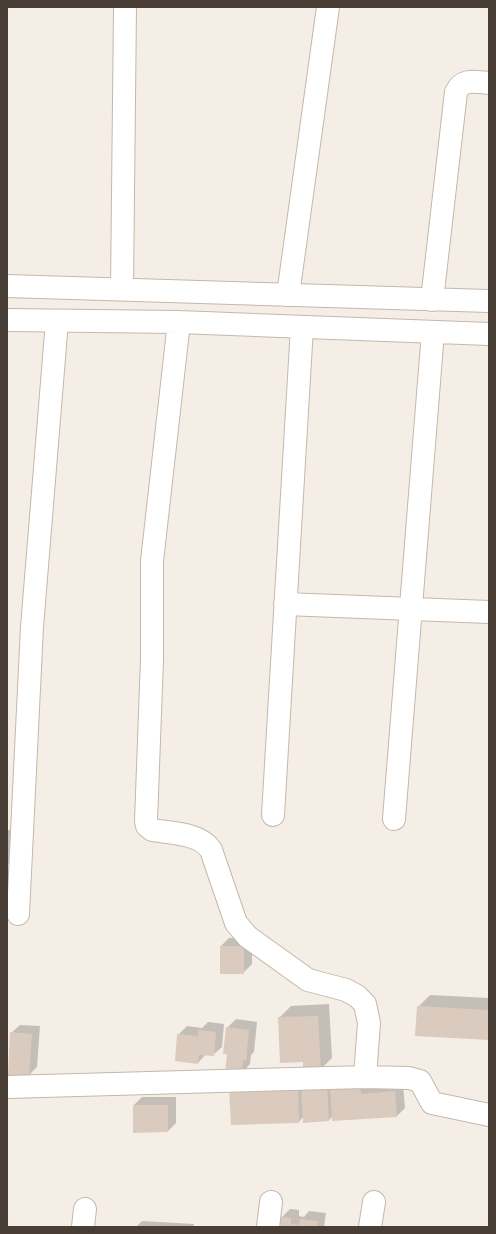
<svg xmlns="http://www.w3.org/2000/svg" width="496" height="1234" viewBox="0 0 496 1234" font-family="Raleway,sans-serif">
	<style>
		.shadow { fill: #0003 }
		.building { fill: #dbcbbe }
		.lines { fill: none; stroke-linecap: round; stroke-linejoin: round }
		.street-casing { stroke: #c5b7ab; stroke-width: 24 }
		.street { stroke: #fff; stroke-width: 22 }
	</style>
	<rect width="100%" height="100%" fill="#f5eee7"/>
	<path class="shadow" d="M7,830H14L10,863L7,866Z
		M229,938H252V964L243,973L221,946Z
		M430,995L489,998V1039L418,1007Z
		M329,1004L332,1058L320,1070L304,1061L279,1018L291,1006Z
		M236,1019L257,1022L254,1052L251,1055L250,1064L242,1073L227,1028Z
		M208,1022L224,1024L222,1047L213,1055L206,1054L198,1063L178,1035L187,1026L202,1028Z
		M20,1025L40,1026L37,1067L29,1075L11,1033Z
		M403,1084L405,1108L397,1116H333L329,1120L304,1122L303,1117L299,1122L230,1089Z
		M142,1097H176V1123L168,1131L134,1105Z
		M290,1209L299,1210V1216L304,1217L309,1211L326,1213L324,1227H280L281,1218Z
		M142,1221L194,1224L193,1227H136Z"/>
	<path class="building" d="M220,946H244V974H220Z
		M417,1006L489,1010V1040L415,1036Z
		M318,1016L321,1071L303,1072V1062L280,1063L278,1017Z
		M226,1027L249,1030L246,1061L243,1060L242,1074L225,1072L227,1054H223Z
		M198,1030L216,1032L214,1056L199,1055L198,1064L175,1061L177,1034L198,1036Z
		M10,1032L32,1034L29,1076L8,1075Z
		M360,1083L361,1094L395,1091L397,1117L332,1121L330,1085Z
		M327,1084L329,1121L303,1123L301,1086Z
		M298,1086L299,1123L231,1125L229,1088Z
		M133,1105H168V1132L133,1133Z
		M280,1217L291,1218V1224L299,1225L300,1219L318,1221L317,1227H279Z"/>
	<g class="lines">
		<defs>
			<path id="street" d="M7,286L489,301
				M122,289L125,7
				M288,295L328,7
				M432,300L456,92C463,78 475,82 489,83
				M7,320L179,322L489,334
				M179,322L152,561V659L146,821L147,826L152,830C170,833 200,833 211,850L236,923L248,937L308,980L346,990L357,996L365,1004L369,1023L365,1077
				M285,604L489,612
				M273,815L302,327
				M394,819L433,332
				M18,914L32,627L57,321
				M7,1087L365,1077L409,1078L420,1081L432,1103L489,1115
				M83,1227L85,1209
				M268,1227L271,1202
				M370,1227L374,1202"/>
		</defs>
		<use href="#street" class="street-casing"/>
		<use href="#street" class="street"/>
	</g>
	<rect width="496" height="1234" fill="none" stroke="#493e35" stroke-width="16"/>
</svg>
